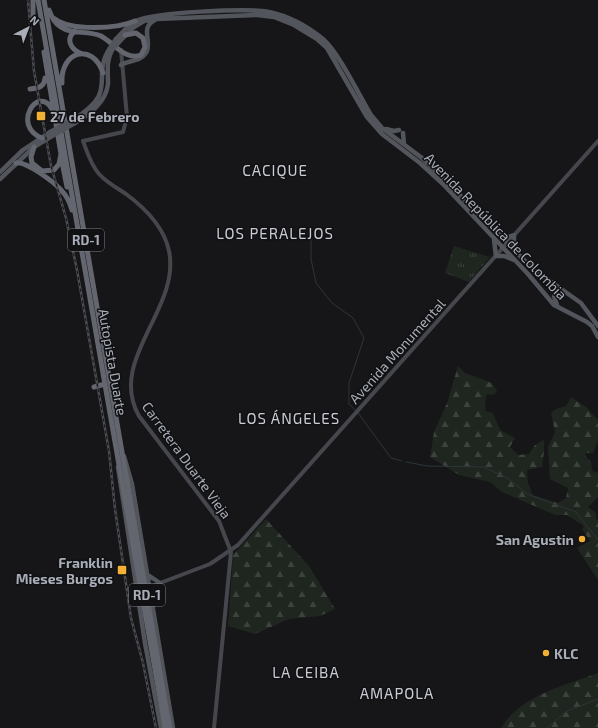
<svg xmlns="http://www.w3.org/2000/svg" width="598" height="728" viewBox="0 0 598 728" font-family="'Exo 2',sans-serif">
	<style>
		.grass { fill: url(#grass-tufts) }
		.forest { fill: url(#forest-firs) }
		.lines { fill: none; stroke-linecap: round; stroke-linejoin: round }
		.stream { stroke: #2c353c; stroke-width: 1 }
		.secondary { stroke: #45474d; stroke-width: 4 }
		.primary { stroke: #53555c; stroke-width: 4.5 }
		.motorway { stroke: #63666e; stroke-width: 5 }
		.rail-casing { stroke: #4a4c52; stroke-width: 2.5 }
		.rail { stroke: #111113; stroke-width: 1; stroke-dasharray: 3; stroke-linecap: butt }
		.primary-bridge { stroke: #53555c; stroke-width: 4.5 }
		.motorway-bridge { stroke: #63666e; stroke-width: 5 }
		.poi-dot { fill: #f2b134; stroke: #111113; stroke-width: 1.5 }
		.labels { text-anchor: middle; dominant-baseline: central; stroke-width: 3; stroke-linejoin: round; paint-order: stroke }
		.shield { fill: #111113; stroke: #7b7e86; stroke-width: 1 }
		.shield-label { font-size: 13px; font-weight: bold; fill: #a8adb8 }
		.poi-label { font-size: 14px; font-weight: bold; fill: #a8adb8; stroke: #111113; text-anchor: start }
		.street-label { font-size: 14px; fill: #a8adb8; stroke: #111113 }
		.neighbourhood-label { font-size: 15px; letter-spacing: 1px; fill: #c9ccd4; stroke: #111113 }
	</style>
	<defs>
		<pattern id="grass-tufts" width="24" height="20" patternUnits="userSpaceOnUse"><rect width="24" height="20" fill="#1e261f"/><path d="M3 7l-1-3M5 7V3M7 7l1-3M15 17l-1-3M17 17v-4M19 17l1-3" fill="none" stroke="#3c433d"/></pattern>
		<pattern id="forest-firs" width="22" height="20" patternUnits="userSpaceOnUse"><rect width="22" height="20" fill="#1e261f"/><path d="M5 1l3.5 6h-7zM16 11l3.5 6h-7z" fill="#3c433d"/></pattern>
	</defs>
	<rect width="100%" height="100%" fill="#161618"/>
	<path class="grass" d="M454,246L490,257L469,282L445,273Z"/>
	<path class="forest" d="M458,366L465,373L492,383L497,391L493,395L487,394L485,401L486,411L493,413L500,430L515,438L510,447L518,455L529,454L535,445L544,440V451L542,467L527,470L528,483L533,495L558,503L566,498L568,488L550,479L548,447L555,432L551,413L556,409L566,406L571,397L586,407L598,420V440L593,453H586L585,456L591,461L592,471L598,473V497L588,507L596,513V518L598,521V580L577,548L590,541L582,529L584,526L567,515H555L502,492L490,482L459,475L430,457L434,432L447,403Z
		M266,519L309,566L335,609L320,616L289,619L255,634L228,626L233,555Z
		M598,673V728H501C521,695 564,686 598,673Z"/>
	<g class="lines">
		<path class="stream" d="M311,235V259L316,283L332,303L353,318L364,338L349,383V404L356,411
			M358,413L391,458L402,461
			M406,462L427,466L484,467L509,479L527,494L576,512L598,540
			M547,728L567,711L598,699"/>
		<path class="secondary" d="M121,50L127,117L123,132L83,141C87,152 91,165 99,174C106,182 117,188 126,194C145,208 164,227 169,251C181,309 107,360 139,416L219,521L231,552L214,728
			M147,588L210,564L238,545L598,141"/>
		<path class="primary" d="M116,39C122,33 129,24 136,21C153,12 249,8 269,12C288,16 307,26 323,39C339,53 359,95 371,115L382,128L422,158L439,174L533,269L581,303L598,326
			M120,41L134,27L144,21L156,19L257,15L274,17L294,25L317,39L327,48L367,117L382,134L420,163L443,184L528,274L554,305L587,322L592,326L598,337
			M121,65C129,60 140,62 146,53C153,42 139,28 155,20
			M74,119C120,91 90,78 110,48
			M75,123C90,114 106,102 108,84C108,71 106,62 112,50
			M386,129L394,131L399,130
			M403,133L404,144
			M0,172L23,150L50,132
			M0,179L34,147L52,136
			M501,237L506,238L514,235V250
			M494,240L496,256H504L514,260
			M557,305L554,296L558,292L566,293
			M124,456L132,484L173,728
			M118,467L145,643L161,728
			M148,575L160,583
			M152,595L159,583"/>
		<path class="motorway" d="M33,0V18
			M38,0L122,482
			M44,0L127,481
			M49,10C52,17 54,23 61,27C72,35 88,30 101,36C114,43 125,61 141,55L145,47L143,38L136,33L125,35
			M55,19C71,31 117,29 135,21
			M75,31C65,39 71,49 80,53
			M62,83C60,52 92,41 103,73
			M30,89C39,88 44,87 45,78
			M42,138C11,126 38,84 52,109
			M34,147L31,157L32,163L42,171L54,170L59,164L61,154L44,52
			M61,157L67,187
			M16,163C26,161 54,182 61,190C66,195 70,203 72,210
			M94,387L105,384
			M166,708L170,728
			M162,709L165,728"/>
		<defs>
			<path id="rail" d="M28,0L34,71L42,116L51,166L66,218L77,270L109,451L115,509L131,618L143,663L156,728"/>
		</defs>
		<use href="#rail" class="rail-casing"/>
		<use href="#rail" class="rail"/>
		<path class="primary-bridge" d="M110,48L116,39
			M112,50L120,41
			M50,132L74,119
			M52,136L75,123"/>
		<path class="motorway-bridge" d="M127,481L166,708
			M122,482L162,709"/>
	</g>
	<g class="poi-dot">
		<rect x="36" y="111" width="10" height="10" rx="2"/>
		<circle cx="582" cy="539" r="4"/>
		<rect x="117" y="565" width="10" height="10" rx="2"/>
		<circle cx="546" cy="653" r="4"/>
	</g>
	<g class="labels">
		<g class="shield">
			<rect x="68" y="229" width="36" height="22" rx="3"/>
			<rect x="129" y="584" width="36" height="22" rx="3"/>
		</g>
		<g class="shield-label">
			<text x="86" y="240">RD-1</text>
			<text x="147" y="595">RD-1</text>
		</g>
		<g class="poi-label">
			<text x="50" y="116">27 de Febrero</text>
			<text x="574" y="539" text-anchor="end">San Agustin</text>
			<text x="113" y="562" text-anchor="end">Franklin<tspan x="113" dy="16">Mieses Burgos</tspan></text>
			<text x="554" y="653">KLC</text>
		</g>
		<g class="street-label">
			<text transform="translate(496 226) rotate(46)">Avenida República de Colombia</text>
			<text transform="translate(397 351) rotate(-48)">Avenida Monumental</text>
			<text transform="translate(113 362) rotate(80)">Autopista Duarte</text>
			<text transform="translate(187 460) rotate(54)">Carretera Duarte Vieja</text>
		</g>
		<g class="neighbourhood-label">
			<text x="275" y="170">CACIQUE</text>
			<text x="275" y="233">LOS PERALEJOS</text>
			<text x="289" y="418">LOS ÁNGELES</text>
			<text x="306" y="672">LA CEIBA</text>
			<text x="397" y="693">AMAPOLA</text>
		</g>
	</g>
	<g transform="translate(28 28) rotate(42)" stroke="#111113" stroke-width="3" paint-order="stroke">
	<path d="M0-3L7 15L0 10L-7 15Z" fill="#a8adb8"/>
	<text y="-6" font-size="11" font-weight="bold" text-anchor="middle" fill="#a8adb8">N</text>
	</g>
</svg>
